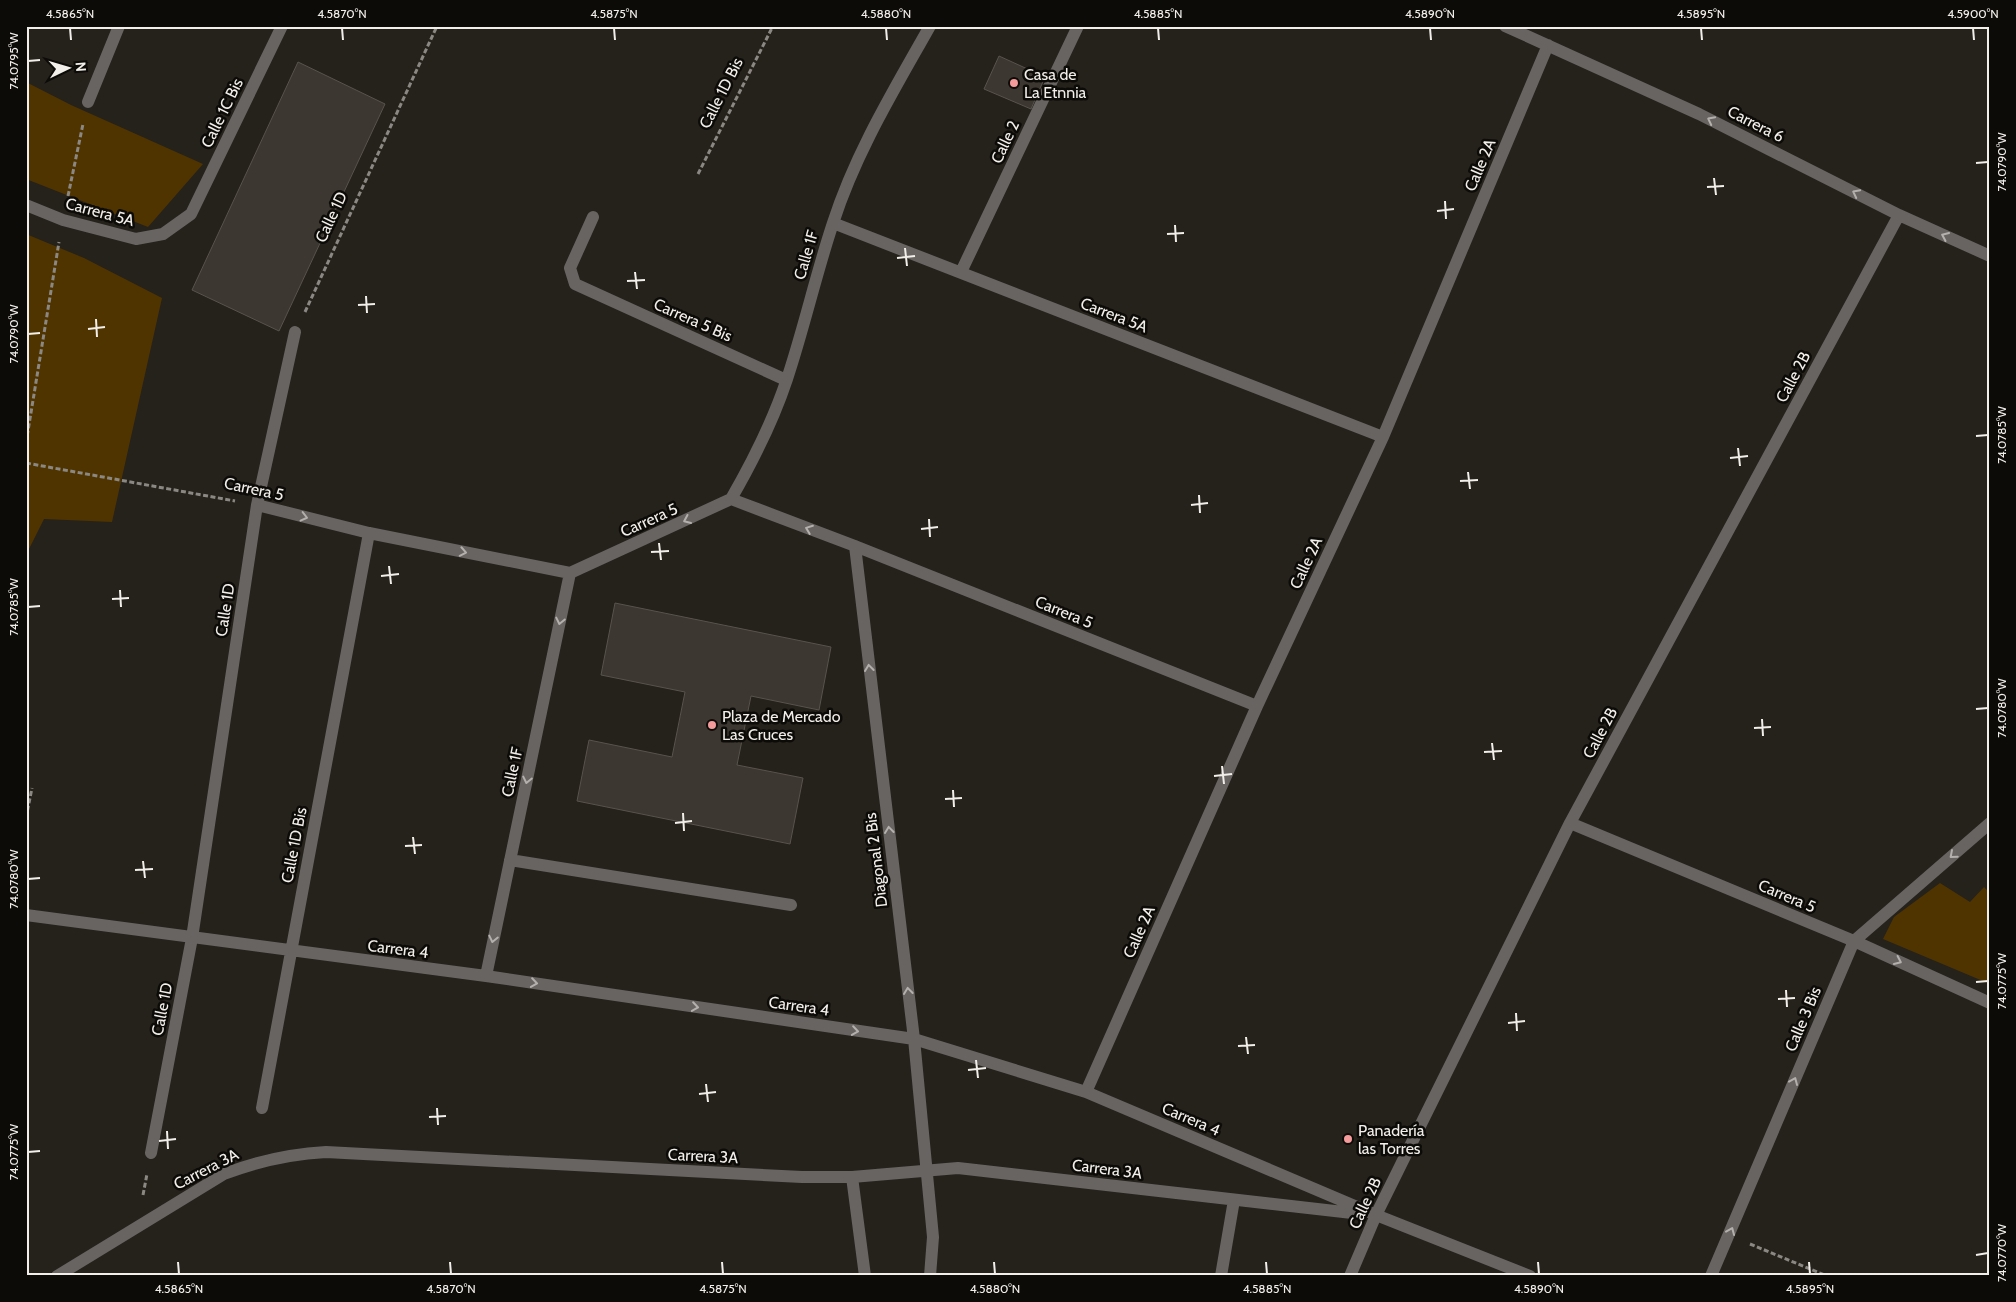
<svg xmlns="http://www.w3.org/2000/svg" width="2016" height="1302" viewBox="0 0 2016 1302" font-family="Cabin,sans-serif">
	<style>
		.green { fill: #4f3400 }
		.building { fill: #3c3730; stroke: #59534d }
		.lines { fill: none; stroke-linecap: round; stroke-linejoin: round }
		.path { stroke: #8b8782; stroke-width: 3; stroke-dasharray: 5 2.5; stroke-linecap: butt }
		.minor { stroke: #676462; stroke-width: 12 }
		.oneway { stroke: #b3b0ad }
		.ticks { fill: none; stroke: #f2efeb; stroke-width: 2 }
		.poi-dot { fill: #f59b9c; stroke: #0d0b08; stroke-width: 2 }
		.labels { text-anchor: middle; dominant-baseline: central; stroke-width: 5; stroke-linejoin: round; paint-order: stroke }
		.poi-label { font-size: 16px; fill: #f2efeb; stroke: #0d0b08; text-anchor: start }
		.street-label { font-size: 16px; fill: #f2efeb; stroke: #0d0b08 }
		.neatline { fill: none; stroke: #f2efeb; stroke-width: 2 }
		.ticks-label { font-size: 12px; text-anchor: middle; fill: #f2efeb }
	</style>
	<rect width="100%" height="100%" fill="#25211b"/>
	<path class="green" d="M26,82L71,105L203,164L148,227L26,179Z
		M26,234L84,258L162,298L112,522L44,519L26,555Z
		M1940,883L1970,902L1984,887L1990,893V984L1883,939L1894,917Z"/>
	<path class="building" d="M999,56L1045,77L1031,109L984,89Z
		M298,62L385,104L279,331L192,290Z
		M615,603L831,647L819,710L751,696L737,765L803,778L790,844L577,801L589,740L672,757L685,692L601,675Z"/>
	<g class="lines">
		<path class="path" d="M698,174L773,26
			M68,196L83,124
			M305,312L437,26
			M26,443L59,242
			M26,463L235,501
			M26,818L32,788
			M143,1195L147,1174
			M1750,1244L1827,1276"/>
		<path class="minor" d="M1505,26L1699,114L1899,215L1990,256
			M88,102L119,26
			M26,205L63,220L136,239L163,234L191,214L282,26
			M593,217L570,268L575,284L786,380
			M833,223L1383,437
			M961,272L1078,26
			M731,499C753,461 773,421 787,379C804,328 816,274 833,223C856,152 894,90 930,26
			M257,505L369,533L570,573L731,499L855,546L1257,706
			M855,546L914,1039L933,1237L930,1276
			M1570,823L1854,941L1990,1003
			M510,860L791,905
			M26,915L486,976L914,1039L1086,1092L1376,1215L1530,1276
			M486,976L570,573
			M1086,1092L1257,706L1383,437L1548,45
			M262,1108L369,533
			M151,1153L192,938L257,505L295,332
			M852,1177L865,1276
			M57,1276L224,1174C258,1161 289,1154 326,1152L802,1177H852L958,1168L1361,1214
			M1221,1276L1234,1200
			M1350,1276L1376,1215L1570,823L1899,215
			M1711,1276L1854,941L1990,823"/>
	</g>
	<defs><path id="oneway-chevron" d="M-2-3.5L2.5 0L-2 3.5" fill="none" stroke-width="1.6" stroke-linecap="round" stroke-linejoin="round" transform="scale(1.25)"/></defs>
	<g class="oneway">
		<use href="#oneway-chevron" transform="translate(1711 120) rotate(-153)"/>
		<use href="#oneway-chevron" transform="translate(1856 193) rotate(-153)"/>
		<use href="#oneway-chevron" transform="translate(1945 236) rotate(-156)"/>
		<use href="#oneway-chevron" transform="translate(304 517) rotate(14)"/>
		<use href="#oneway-chevron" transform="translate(687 520) rotate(156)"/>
		<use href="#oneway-chevron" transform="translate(809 529) rotate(-159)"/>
		<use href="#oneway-chevron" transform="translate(463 552) rotate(11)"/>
		<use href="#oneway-chevron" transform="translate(560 621) rotate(102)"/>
		<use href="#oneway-chevron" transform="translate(869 668) rotate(-97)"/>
		<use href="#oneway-chevron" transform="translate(527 780) rotate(102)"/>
		<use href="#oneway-chevron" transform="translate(889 830) rotate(-97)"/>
		<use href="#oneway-chevron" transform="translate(1953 855) rotate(139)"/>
		<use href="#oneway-chevron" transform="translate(493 939) rotate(102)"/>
		<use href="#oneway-chevron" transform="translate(1898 961) rotate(25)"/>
		<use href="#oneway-chevron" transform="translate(534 983) rotate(8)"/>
		<use href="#oneway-chevron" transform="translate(908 991) rotate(-97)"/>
		<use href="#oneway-chevron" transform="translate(695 1007) rotate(8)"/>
		<use href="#oneway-chevron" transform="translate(855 1031) rotate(8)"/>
		<use href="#oneway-chevron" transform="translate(1794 1081) rotate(-67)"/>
		<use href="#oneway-chevron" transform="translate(1731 1231) rotate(-67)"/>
	</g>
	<path class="ticks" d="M70,28L71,40M342,28L343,40M614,28L615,40M886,28L887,40M1158,28L1159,40M1430,28L1431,40M1701,28L1702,40M1973,28L1974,40M28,61L40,60M1976,163L1988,162M1714,178L1716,195M1707,187L1724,186M1445,201L1446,219M1437,211L1454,209M1175,225L1176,242M1167,234L1184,233M905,248L907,266M897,258L915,256M635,272L637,289M627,281L645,280M366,296L367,313M358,305L375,304M96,319L97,337M88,329L105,327M28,334L40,333M1976,436L1988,435M1738,448L1740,466M1730,458L1748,456M1468,472L1470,489M1460,481L1478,480M1199,495L1200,513M1191,505L1208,503M929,519L930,537M921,529L938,527M659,543L661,560M651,552L669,551M389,566L391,584M381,576L399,574M120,590L121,607M112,599L129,598M28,607L40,606M1976,709L1988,708M1762,719L1763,736M1754,728L1771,727M1492,743L1494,760M1484,752L1502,751M1222,766L1224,784M1214,776L1232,774M953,790L954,807M945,799L962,798M683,813L684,831M675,823L692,821M413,837L415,854M405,846L422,845M143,861L145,878M135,870L153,869M28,879L40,878M1976,982L1988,981M1786,990L1787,1007M1778,999L1795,998M1516,1013L1517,1031M1508,1023L1525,1021M1246,1037L1248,1054M1238,1046L1255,1045M976,1060L978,1078M968,1070L986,1068M706,1084L708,1102M699,1094L716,1092M437,1108L438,1125M429,1117L446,1116M167,1131L168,1149M159,1141L176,1139M28,1152L40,1151M1976,1255L1988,1253M178,1262L179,1274M450,1262L451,1274M722,1262L723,1274M994,1262L995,1274M1266,1262L1267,1274M1538,1262L1539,1274M1809,1262L1810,1274"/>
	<g class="poi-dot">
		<circle cx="1014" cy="83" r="5"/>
		<circle cx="712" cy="725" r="5"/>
		<circle cx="1348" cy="1139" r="5"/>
	</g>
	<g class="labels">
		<g class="poi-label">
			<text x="1024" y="74">Casa de<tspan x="1024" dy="18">La Etnnia</tspan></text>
			<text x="722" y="716">Plaza de Mercado<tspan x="722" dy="18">Las Cruces</tspan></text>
			<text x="1358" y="1130">Panadería<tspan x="1358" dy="18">las Torres</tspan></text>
		</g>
		<g class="street-label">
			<text transform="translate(721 93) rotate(-63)">Calle 1D Bis</text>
			<text transform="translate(222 113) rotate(-64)">Calle 1C Bis</text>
			<text transform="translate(1756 124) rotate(27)">Carrera 6</text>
			<text transform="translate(1005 142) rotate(-65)">Calle 2</text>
			<text transform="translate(1480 165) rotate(-67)">Calle 2A</text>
			<text transform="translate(100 212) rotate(15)">Carrera 5A</text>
			<text transform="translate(331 217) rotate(-65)">Calle 1D</text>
			<text transform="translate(806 255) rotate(-74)">Calle 1F</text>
			<text transform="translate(1114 315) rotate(21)">Carrera 5A</text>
			<text transform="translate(693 320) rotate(24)">Carrera 5 Bis</text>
			<text transform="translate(1793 377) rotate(-62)">Calle 2B</text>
			<text transform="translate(254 489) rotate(12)">Carrera 5</text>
			<text transform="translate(649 520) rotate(-24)">Carrera 5</text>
			<text transform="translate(1306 563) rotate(-65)">Calle 2A</text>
			<text transform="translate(225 610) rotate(-81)">Calle 1D</text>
			<text transform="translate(1064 612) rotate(22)">Carrera 5</text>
			<text transform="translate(1600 733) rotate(-62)">Calle 2B</text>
			<text transform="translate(512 772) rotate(-78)">Calle 1F</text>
			<text transform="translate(294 845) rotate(-79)">Calle 1D Bis</text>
			<text transform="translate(876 860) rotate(-97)">Diagonal 2 Bis</text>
			<text transform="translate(1787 896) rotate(23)">Carrera 5</text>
			<text transform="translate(1139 932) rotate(-66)">Calle 2A</text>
			<text transform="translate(398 949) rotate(7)">Carrera 4</text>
			<text transform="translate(799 1006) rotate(8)">Carrera 4</text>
			<text transform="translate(162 1009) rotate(-79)">Calle 1D</text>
			<text transform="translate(1803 1019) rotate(-67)">Calle 3 Bis</text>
			<text transform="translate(1191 1119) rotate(23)">Carrera 4</text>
			<text transform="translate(703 1156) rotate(3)">Carrera 3A</text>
			<text transform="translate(206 1169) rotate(-27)">Carrera 3A</text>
			<text transform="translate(1107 1169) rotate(7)">Carrera 3A</text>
			<text transform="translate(1365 1203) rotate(-65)">Calle 2B</text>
		</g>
	</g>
	<rect width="2016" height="1302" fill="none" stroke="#0d0b08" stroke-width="55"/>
	<g transform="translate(68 68) rotate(85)" stroke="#0d0b08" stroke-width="4" paint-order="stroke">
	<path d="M0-4L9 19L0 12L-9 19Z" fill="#f2efeb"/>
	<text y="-8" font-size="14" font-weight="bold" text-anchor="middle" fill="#f2efeb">N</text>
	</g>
	<rect x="28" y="28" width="1960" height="1246" class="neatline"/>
	<g class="ticks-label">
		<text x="70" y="18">4.5865°N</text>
		<text x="342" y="18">4.5870°N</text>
		<text x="614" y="18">4.5875°N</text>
		<text x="886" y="18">4.5880°N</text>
		<text x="1158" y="18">4.5885°N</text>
		<text x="1430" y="18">4.5890°N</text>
		<text x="1701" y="18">4.5895°N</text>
		<text x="1973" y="18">4.5900°N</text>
		<text transform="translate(14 61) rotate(-90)" y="4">74.0795°W</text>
		<text transform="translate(2002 162) rotate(-90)" y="4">74.0790°W</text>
		<text transform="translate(14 334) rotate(-90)" y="4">74.0790°W</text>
		<text transform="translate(2002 435) rotate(-90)" y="4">74.0785°W</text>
		<text transform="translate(14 607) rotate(-90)" y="4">74.0785°W</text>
		<text transform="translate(2002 708) rotate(-90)" y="4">74.0780°W</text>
		<text transform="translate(14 879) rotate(-90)" y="4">74.0780°W</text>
		<text transform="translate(2002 981) rotate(-90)" y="4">74.0775°W</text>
		<text transform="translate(14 1152) rotate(-90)" y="4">74.0775°W</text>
		<text transform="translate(2002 1253) rotate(-90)" y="4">74.0770°W</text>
		<text x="179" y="1293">4.5865°N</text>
		<text x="451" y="1293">4.5870°N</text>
		<text x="723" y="1293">4.5875°N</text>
		<text x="995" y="1293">4.5880°N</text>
		<text x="1267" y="1293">4.5885°N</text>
		<text x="1539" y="1293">4.5890°N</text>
		<text x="1810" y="1293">4.5895°N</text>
	</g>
</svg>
